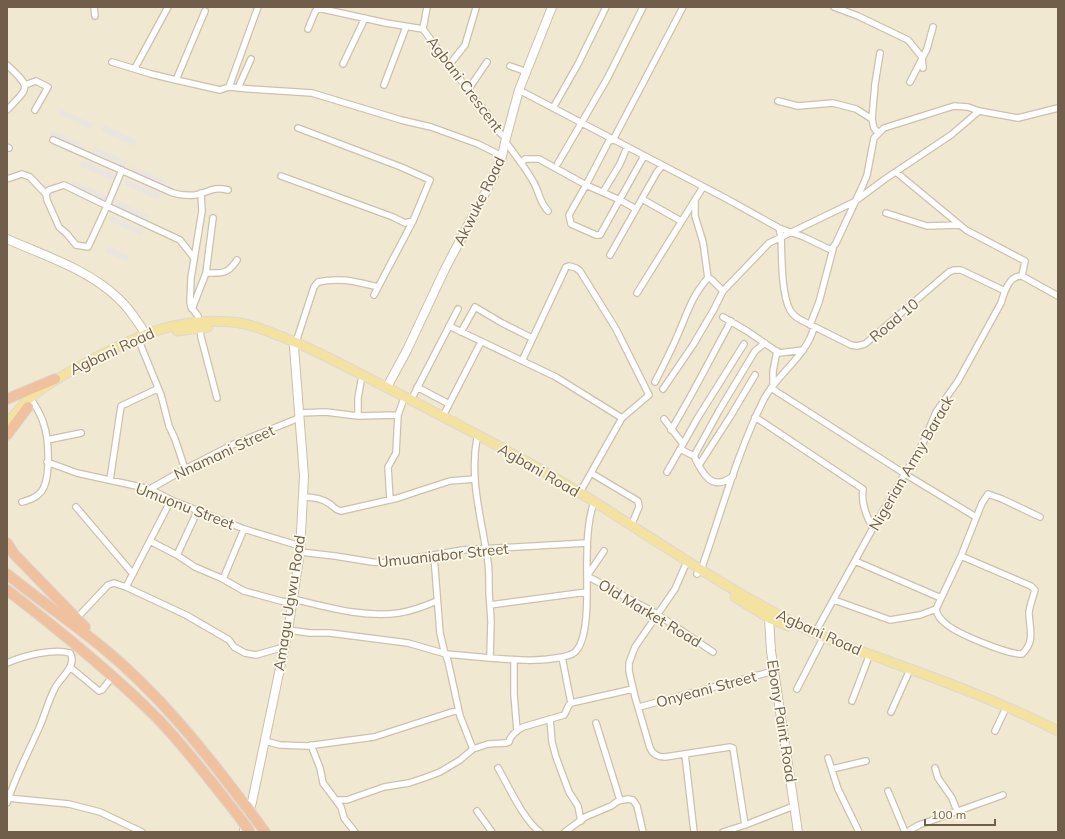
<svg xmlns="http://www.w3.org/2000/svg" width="1065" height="839" viewBox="0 0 1065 839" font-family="Mulish,sans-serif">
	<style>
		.residential { fill: #f1e8d2 }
		.industrial { fill: #eae5de }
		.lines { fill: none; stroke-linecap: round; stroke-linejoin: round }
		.street-casing { stroke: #cdc0ae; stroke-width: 8 }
		.secondary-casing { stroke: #cdbfa9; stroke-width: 10 }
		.primary-casing { stroke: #ddd8d4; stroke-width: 11 }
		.highway-casing { stroke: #ddd8d4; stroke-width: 12 }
		.street { stroke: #fff; stroke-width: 5.5 }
		.secondary { stroke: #fff; stroke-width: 8 }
		.primary { stroke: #f4e2a1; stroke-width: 9 }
		.highway { stroke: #f0c19f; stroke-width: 10 }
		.highway-bridge-casing { stroke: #ddd8d4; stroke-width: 12; stroke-linecap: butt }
		.highway-bridge { stroke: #f0c19f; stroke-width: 10 }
		.labels { text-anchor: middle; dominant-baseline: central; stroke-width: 3.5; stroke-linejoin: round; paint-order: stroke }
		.street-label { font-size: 15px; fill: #705e4b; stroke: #fdf9e9 }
	</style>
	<rect width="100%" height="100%" fill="#faf5e3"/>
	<path class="residential" d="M7,7H1058V832H7Z"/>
	<path class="industrial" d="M60,108L94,124L91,130L58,114Z
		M104,125L137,140L134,146L101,131Z
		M52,130L85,145L82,150L50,135Z
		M94,147L127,161L125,167L92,152Z
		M82,160L116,175L114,181L79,166Z
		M133,166L166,181L164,186L131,171Z
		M73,180L107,196L105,202L70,185Z
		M127,180L161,194L158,200L124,185Z
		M116,200L150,216L147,222L114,207Z
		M111,216L144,230L142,236L108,221Z
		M108,246L130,256L127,262L106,253Z"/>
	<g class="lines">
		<defs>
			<path id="street" d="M94,7L95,16
				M427,7L423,29L468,90L486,112L500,133L506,138
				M834,7L858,16L908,40L922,57L923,68
				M205,11L176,80L220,90L229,87L250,89L312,93L401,120L431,127L478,144L502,156
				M308,29L315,12L318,8L386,23L423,29
				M112,62L151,74L176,80
				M343,64L365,18
				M450,64L465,45L476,8
				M7,65C32,88 29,87 7,110
				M510,66L527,72
				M135,68L168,7
				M910,82L927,49L933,27
				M25,85L36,81L48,87L35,110
				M384,85L406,27
				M229,87L258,7
				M238,88L251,59
				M468,90L487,62
				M519,90L727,199L779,228L804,237L831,250L836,243L863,185L867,175L874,138L884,128L954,106L968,107L979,111L1018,118L1058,108
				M778,101L798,106L833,103L856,109L872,119
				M553,108L578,64L606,7
				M298,128L401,167L430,180L413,221L374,295
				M878,133L874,128L872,119L875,84L880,53
				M53,140L173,193C180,195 187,196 195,195C208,193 212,186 228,190
				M505,141C515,155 526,168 534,183C539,192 540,203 548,211
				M7,147L9,148
				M644,156L600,235H596L571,224L569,215L586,185L609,141L613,140L683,7
				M521,163L525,159H539L586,185L620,200L636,209
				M558,163L607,79L643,7
				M122,170L107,206L180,240L194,258
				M896,172L966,230L1025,261L1022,276
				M281,176L393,217L405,223L413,221
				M7,179L22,174L30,177L46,194
				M64,185L107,206L88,247L76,245L67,234L59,227L47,200L46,194L49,190Z
				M603,192L620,164L627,147
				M201,193L202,211L191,278L190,302L191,307L198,316L201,337L217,398
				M642,199L681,221
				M886,213L927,226L960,225
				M779,228L781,237C782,257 781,293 790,310C793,315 797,318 801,320L851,345L857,346L865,344L949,272L954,270H961L1005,291
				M610,255L657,172L662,166
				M206,273C222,273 227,275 237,260
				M723,291L769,243L854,202L885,179L951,135L979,111
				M637,293L703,187
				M192,309L206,273L213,218
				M723,317L747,331L779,353L803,350
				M810,325L819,302L833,249
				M449,326L556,377L622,418
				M461,332L475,307L502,323L532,338
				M139,341L161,395L169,426L175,439L185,469
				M295,345L314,287L318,282C341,277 356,282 378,287
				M522,361L566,267L569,266L576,268L580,271L616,329L649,395L622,418L579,494
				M655,382C663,366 672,349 679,332C687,313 693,294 708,278L703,242L695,216V202
				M773,385V371L777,351
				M417,387L449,404
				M771,388L905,474L976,517
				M663,389L693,345L713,311L723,291L711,279L708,278
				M411,400L458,309
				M299,413L326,412L358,416L398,415
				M358,416V398L361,381
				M755,417L863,489C861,502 866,516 873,528
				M442,418L481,342
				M664,419L683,444L667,472
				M671,430C693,394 711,357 731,321
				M477,438C469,479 482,521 488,562C490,576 488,590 490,605L587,592
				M47,440L81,433
				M683,444L697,419L744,344
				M680,449L694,456C702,473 712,493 733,476
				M694,456L720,409L755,351L765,343
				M47,462L77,473L150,489L171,500L244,529L300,546
				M699,465L730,417L755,375
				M591,473L638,501L639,507L631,526
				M110,480L121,406L157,389
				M150,489L185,469L234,444L299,418
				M303,497C313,497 322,498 330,504C334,507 335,510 341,511L398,498L422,490L450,481L475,479
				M390,500L388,467L396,453L398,415L403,401
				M22,502C29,500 36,498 41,492C51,480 49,440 44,425C42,417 38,410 33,402
				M76,507L133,574
				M198,510L177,555L195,567L221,578L244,591L281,601L286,602L293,599C327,607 363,618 399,613C412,611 425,606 437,601
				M150,541L177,555
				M604,551L587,576L657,614L713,652
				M300,552L335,556L372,562L388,563L462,550L587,543
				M434,556L440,633L444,650L448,661L460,716L473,749
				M961,556L1031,586L1035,590C1033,597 1030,605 1029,612C1029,628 1036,641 1022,654C1006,654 958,634 946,624C941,620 937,616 936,609L961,556L982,503L988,494L1002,499L1040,517
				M855,561L941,598
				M685,566L675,589L635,647L629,663V671L635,697L650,748C653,755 658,757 665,757L730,747L733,748L745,825
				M697,574L701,570C721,513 737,453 764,399C778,373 807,356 814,327
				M223,579L244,529
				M126,587L186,615L229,640L234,647L245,653L256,655L284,647
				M834,600L890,620L920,615L936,609
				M490,605L491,621L490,658C514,660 538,662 562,657C567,656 573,655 576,651C591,635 586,578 587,556C587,538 588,519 594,502
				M76,619L108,585L114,583L126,587L171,500
				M288,630L310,633H330L408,643L446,654L490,658
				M815,633L873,528L923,443L936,412L958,381L1001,303C1004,293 1009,275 1022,276L1058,296
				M562,657L571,703
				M514,660V694L517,731
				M7,663C23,656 53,648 70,653
				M70,667L99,691L102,690L113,676
				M797,689L821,642
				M852,701L868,659
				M639,707L774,671
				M891,712L908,674
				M550,719L552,742L556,757L569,792L578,806L581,821
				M596,723L620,800
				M995,731L1004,712
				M265,741L280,745L307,746L374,737L458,710
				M311,745L320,768L323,783L341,807L344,818L355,832
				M685,754L694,832
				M828,758L838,789L859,832
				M498,768C508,785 524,821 540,832
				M935,768L938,778L952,798L957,811
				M832,769L866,761
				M888,791L905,832
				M7,798L69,804L100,812L142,832
				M337,800H347L384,787L409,783L424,778L440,772L460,760L473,749L488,744L506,743L509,742C510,736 517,730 523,727L564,715C567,711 567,706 571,703L633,689
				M7,803C15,777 28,753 39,728C45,715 48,701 55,688C60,678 78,665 70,653
				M477,811L492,832
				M910,830L919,825L1003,795
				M565,832L585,817L611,806L618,801L628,799L633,800L637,806L643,832
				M723,832L745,825L794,806"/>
			<path id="secondary" d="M7,239C45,256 88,269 119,299C130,309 137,321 145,333
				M387,387L407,350L445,269L493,178L502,156L506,138L519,90L552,7
				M771,613L769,618L771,651L798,832
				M244,830L252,802L288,630L300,552L304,476L294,347"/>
			<path id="primary" d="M177,331L208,327
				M7,423C15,415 22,405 31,397C50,382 70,371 91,360C139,335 177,317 232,322C248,323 263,329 277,335C311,347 342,365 374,381C444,417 515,453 582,494C654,539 724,588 800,626C828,641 859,650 888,661C946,682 1003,703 1058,731
				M735,597L769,618L788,626"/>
			<path id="highway" d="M7,399L55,379
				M7,435L28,407
				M7,543L14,554L85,627
				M7,574C38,599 71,622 102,647C157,692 202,748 245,805
				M7,590C59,630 110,671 157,718C187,749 213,784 240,818
				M257,821L265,832"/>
		</defs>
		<use href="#street" class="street-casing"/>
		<use href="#secondary" class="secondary-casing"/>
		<use href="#primary" class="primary-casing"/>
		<use href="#highway" class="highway-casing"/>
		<use href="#street" class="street"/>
		<use href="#secondary" class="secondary"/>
		<use href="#primary" class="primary"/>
		<use href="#highway" class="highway"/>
		<defs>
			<path id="highway-bridge" d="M245,805L257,821
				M240,818L250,832"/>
		</defs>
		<use href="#highway-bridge" class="highway-bridge-casing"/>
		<use href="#highway-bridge" class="highway-bridge"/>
	</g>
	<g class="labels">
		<g class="street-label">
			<text transform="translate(465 84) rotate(53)">Agbani Crescent</text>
			<text transform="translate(479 201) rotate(-64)">Akwuke Road</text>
			<text transform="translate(894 320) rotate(-40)">Road 10</text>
			<text transform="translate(112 351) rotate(-25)">Agbani Road</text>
			<text transform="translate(224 452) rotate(-25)">Nnamani Street</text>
			<text transform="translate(911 463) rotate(-60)">Nigerian Army Barack</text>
			<text transform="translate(539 470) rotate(30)">Agbani Road</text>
			<text transform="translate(185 506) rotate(21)">Umuonu Street</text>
			<text transform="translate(443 555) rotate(-6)">Umuaniabor Street</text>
			<text transform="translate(289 603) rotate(-81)">Amagu Ugwu Road</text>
			<text transform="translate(650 613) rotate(31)">Old Market Road</text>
			<text transform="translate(819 632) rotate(24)">Agbani Road</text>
			<text transform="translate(706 689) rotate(-15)">Onyeani Street</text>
			<text transform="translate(782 721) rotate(81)">Ebony Paint Road</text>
		</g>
	</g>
	<rect width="1065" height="839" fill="none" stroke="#705e4b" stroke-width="16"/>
	<path d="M925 819v6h70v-6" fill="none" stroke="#705e4b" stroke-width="2"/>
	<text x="931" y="819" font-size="12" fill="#705e4b" stroke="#fdf9e9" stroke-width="3" paint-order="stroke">100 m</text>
</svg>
